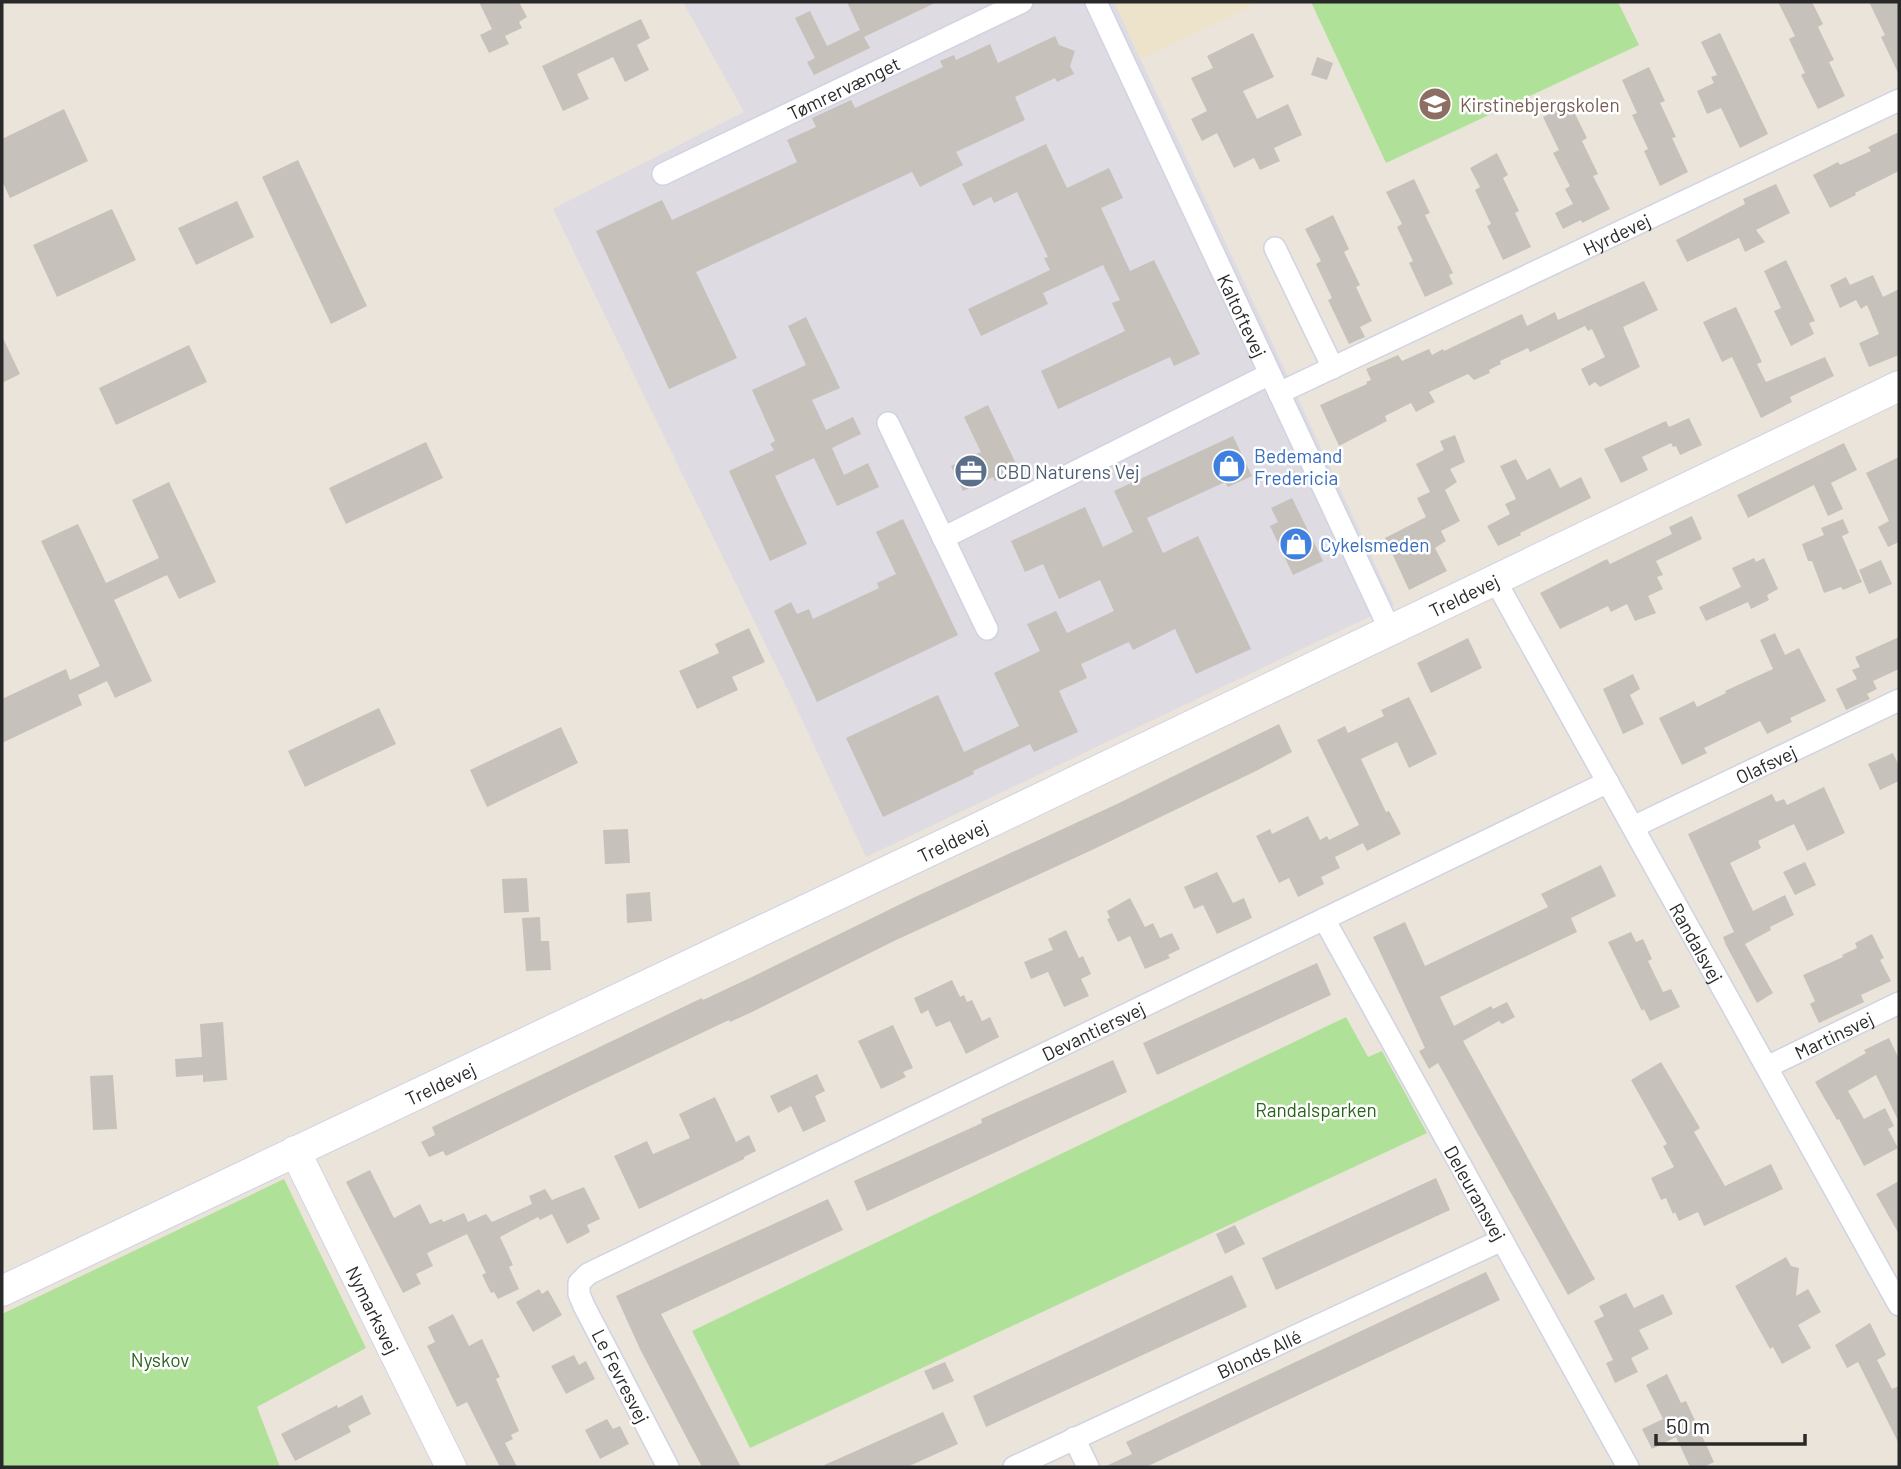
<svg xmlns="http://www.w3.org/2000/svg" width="1901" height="1469" viewBox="0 0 1901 1469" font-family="Barlow,sans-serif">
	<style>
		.industrial { fill: #dedbe3 }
		.education { fill: #ede2ca }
		.green { fill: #b0e198 }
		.building { fill: #c6c1ba }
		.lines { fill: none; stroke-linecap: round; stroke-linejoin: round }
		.street-casing { stroke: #d0d3e2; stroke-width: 24 }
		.secondary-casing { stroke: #d0d3e2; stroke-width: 32 }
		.street { stroke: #fff; stroke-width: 21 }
		.secondary { stroke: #fff; stroke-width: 30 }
		.labels { text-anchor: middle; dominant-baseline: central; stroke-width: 5; stroke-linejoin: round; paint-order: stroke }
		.street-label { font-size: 19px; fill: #292929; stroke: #fff }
		.education-label { font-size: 19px; fill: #785e54; stroke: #fff; text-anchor: start }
		.shop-label { font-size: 19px; fill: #366cbe; stroke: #fff; text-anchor: start }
		.service-label { font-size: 19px; fill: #4e5e75; stroke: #fff; text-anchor: start }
		.park-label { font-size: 19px; fill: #29641b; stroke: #fff }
	</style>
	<rect width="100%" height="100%" fill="#ebe4db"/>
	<path class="industrial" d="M683,2H1114L1394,605L866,857L798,711L553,209L744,112Z"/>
	<path class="education" d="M1114,2H1260L1141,59Z"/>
	<path class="green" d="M1311,2H1618L1639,45L1386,163Z
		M1346,1017L1368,1057L1382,1051L1427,1133L750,1448L692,1331Z
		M284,1179L366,1348L257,1407L280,1467H2V1314Z"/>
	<path class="building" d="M479,2H519L527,17L519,22L522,28L505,36L509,44L489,53L480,35L492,29Z
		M847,2H937L864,37L870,48L814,75L807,62L815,58L795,18L810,11L827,46L860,30Z
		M1778,2H1812L1823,24L1818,27L1834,60L1829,62L1845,96L1818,109L1801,75L1805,73L1789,39L1795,36Z
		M1869,2H1899V75L1881,37L1885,35Z
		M641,19L650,38L637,45L649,70L625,82L613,57L577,74L589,99L563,111L542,66Z
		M1253,33L1274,77L1243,91L1257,119L1288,104L1302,135L1274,148L1280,161L1260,170L1254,158L1234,168L1217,133L1202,141L1191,119L1207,111L1191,78L1213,68L1207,56Z
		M1720,33L1768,134L1740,148L1721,108L1707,114L1697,91L1714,83L1711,77L1717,75L1701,42Z
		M1055,36L1059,45L1075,51L1070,66L1074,74L1057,82L1055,78L1015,97L1025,120L956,152L963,165L920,187L912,172L696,272L737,358L669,389L596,231L662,200L672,220L797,162L787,140L816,127L812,118L851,100L855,108L943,67L940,61L954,55L956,60L990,44L998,63Z
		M1317,57L1333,63L1327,80L1311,75Z
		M1649,67L1665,101L1660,103L1676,137L1672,138L1688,172L1660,186L1644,151L1648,149L1632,115L1637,113L1622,80Z
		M1570,104L1587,138L1582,141L1598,174L1593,176L1610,209L1582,223L1581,220L1563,229L1555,213L1573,204L1565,189L1570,186L1553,153L1559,150L1543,117Z
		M64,109L88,161L10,198L2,181V139Z
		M1899,132V171L1855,193L1856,195L1830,208L1813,175L1838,162L1840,165L1871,151L1868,147Z
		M1046,144L1067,188L1109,168L1123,198L1101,208L1130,271L1154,260L1200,354L1174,366L1170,357L1058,409L1041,371L1125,331L1112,303L1120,300L1103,265L1043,293L1048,304L981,336L968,309L1050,270L1044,258L1048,257L1017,192L994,203L991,197L973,206L962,184Z
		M1497,153L1508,175L1503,178L1519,211L1515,213L1531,247L1503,260L1487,226L1491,224L1475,190L1480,187L1470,168Z
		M298,160L367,306L331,324L262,177Z
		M1414,179L1430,213L1425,215L1453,273L1449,275L1453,284L1425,297L1409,263L1413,261L1397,227L1402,224L1386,192Z
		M1776,184L1790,213L1756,230L1765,242L1745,252L1739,238L1687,262L1676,240L1745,204L1743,199Z
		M237,201L254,237L196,265L178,228Z
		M112,209L136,260L57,297L33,245Z
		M1333,215L1349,249L1344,252L1360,285L1356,287L1372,321L1360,327L1365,337L1349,344L1328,300L1332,298L1316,264L1321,261L1305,229Z
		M1786,260L1815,321L1809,323L1814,334L1791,346L1774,311L1781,308L1764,271Z
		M1873,275L1883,297L1899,289V355L1869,367L1859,343L1879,334L1867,305L1861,309L1856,300L1840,308L1830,285L1846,277L1850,285Z
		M1644,281L1658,310L1623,327L1640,367L1600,387L1595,382L1589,386L1581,369L1605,357L1592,329L1588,331L1585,326L1530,352L1528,348L1500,361L1501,364L1489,370L1490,373L1474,380L1468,374L1429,392L1435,402L1416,412L1411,403L1385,416L1387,421L1339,446L1320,405L1367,384L1366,382L1371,380L1366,369L1398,355L1402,361L1429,349L1432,355L1443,349L1444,351L1522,314L1527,326L1555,312L1558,320Z
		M1736,307L1762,362L1757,364L1766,382L1825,357L1834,376L1790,397L1792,402L1761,418L1732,357L1722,362L1703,322Z
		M806,317L840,388L812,400L826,430L853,417L861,434L832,448L844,475L868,463L879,487L837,506L814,458L775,476L807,544L770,561L729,471L774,450L770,444L775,441L752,390L806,365L788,326Z
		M2,336L20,374L2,383Z
		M189,345L207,382L116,425L99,388Z
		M988,405L1019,470L995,481L993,477L963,491L951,466L981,452L964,417Z
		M1689,418L1702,445L1680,455L1676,446L1673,447L1671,443L1642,457L1648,470L1621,483L1604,449L1666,421L1669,427Z
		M1455,435L1465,462L1450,469L1457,482L1445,490L1460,521L1441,531L1446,541L1435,548L1447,571L1409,590L1385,538L1426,517L1417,498L1430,492L1416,464L1444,450L1440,441Z
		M1233,436L1252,476L1228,487L1225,482L1147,518L1163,553L1198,536L1251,649L1196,674L1175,629L1133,650L1129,642L1081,664L1087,678L1059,691L1078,732L1034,752L1030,744L973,771L974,774L883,817L846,738L938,695L964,752L1019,726L994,673L1040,651L1027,624L1056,611L1067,633L1114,611L1100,580L1059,599L1043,564L1025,572L1011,541L1085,507L1103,547L1133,532L1114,491Z
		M426,442L443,478L346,524L329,488Z
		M1844,443L1857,470L1831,483L1843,509L1828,516L1814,485L1748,518L1737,495Z
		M1899,457V542L1888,547L1878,527L1889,521L1866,473Z
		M1516,459L1527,480L1550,468L1560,488L1581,477L1591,498L1520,533L1521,535L1498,546L1487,526L1510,514L1505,504L1516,499L1500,466Z
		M169,482L216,582L179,599L167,575L114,600L152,681L115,698L107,681L78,695L82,705L2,743V699L66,669L70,680L100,666L41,541L78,524L106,583L159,558L132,500Z
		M1292,498L1323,561L1293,575L1270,526L1278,522L1271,508Z
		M1692,516L1702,539L1656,561L1663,575L1657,577L1663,589L1648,596L1656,613L1635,621L1627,604L1611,612L1608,606L1560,629L1540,593L1607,559L1610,564L1672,534L1669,527Z
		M903,519L958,635L817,702L774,611L791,602L797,614L809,609L813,619L879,588L877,583L896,574L876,532Z
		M1843,519L1849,533L1842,536L1862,582L1843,590L1841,587L1824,593L1812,561H1808L1802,544L1824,535L1821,528Z
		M1754,558L1756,562L1764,558L1778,589L1767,595L1769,600L1751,609L1748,602L1706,621L1699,607L1741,587L1732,568Z
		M1881,560L1892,584L1869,594L1859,570Z
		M749,628L765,662L732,677L738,690L697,709L679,671L719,653L715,644Z
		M1775,633L1785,655L1799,648L1826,701L1790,718L1792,722L1767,734L1760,721L1704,748L1707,753L1682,765L1659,718L1694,701L1697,707L1726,693L1725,691L1773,669L1760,640Z
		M1899,637V669L1873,681L1877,689L1867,694L1870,699L1846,710L1836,689L1857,679L1852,670L1860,667L1855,657Z
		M1468,638L1482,668L1431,693L1417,663Z
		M1633,674L1640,689L1630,695L1644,724L1623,734L1603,689Z
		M1409,697L1437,754L1409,768L1397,742L1361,759L1386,812L1389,811L1401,834L1367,851L1363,843L1335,857L1340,868L1321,877L1324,884L1298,897L1289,878L1279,883L1256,836L1270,829L1272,834L1308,816L1320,840L1327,836L1329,840L1359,825L1317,740L1345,726L1348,733L1384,716L1381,710Z
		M379,708L396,744L305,787L288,751Z
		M1279,724L1292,752L1258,770L1092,850L894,941L752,1012L730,1022L729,1020L573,1094L446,1156L443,1151L429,1157L421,1142L435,1135L432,1127L702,998L703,1000L752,977L915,897L1117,804Z
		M561,727L578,763L487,807L470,770Z
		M1893,753L1899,766V781L1880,790L1868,764Z
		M1824,787L1845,833L1807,851L1794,824L1758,841L1761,848L1730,863L1753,911L1785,895L1794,915L1770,927L1771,930L1745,944L1773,993L1757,1003L1726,945L1723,937L1734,932L1688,834L1772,794L1776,802L1784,799L1787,805Z
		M628,829L630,863L605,864L603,830Z
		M1805,862L1816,885L1795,895L1783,872Z
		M1601,865L1616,896L1571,918L1577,932L1440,997L1454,1026L1491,1006L1493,1009L1507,1002L1515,1017L1502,1024L1499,1021L1463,1041L1595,1279L1568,1295L1438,1063L1429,1069L1419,1051L1425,1048L1373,937L1405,922L1425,966L1548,907L1541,894Z
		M1217,872L1233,903L1244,898L1252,918L1217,934L1203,905L1194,909L1184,887Z
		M527,878L529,912L504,913L502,879Z
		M650,892L652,921L627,923L626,894Z
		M1130,898L1145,927L1153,923L1160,938L1172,933L1180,949L1168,955L1170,958L1145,969L1130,936L1118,942L1107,919L1110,918L1107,911Z
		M540,917L541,941H549L551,970L526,971L522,918Z
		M1066,930L1079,958L1083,956L1091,974L1081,979L1089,996L1064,1007L1048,972L1031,979L1024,962L1053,950L1048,939Z
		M1631,932L1636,942L1643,939L1652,959L1648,961L1663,992L1671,989L1680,1007L1650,1021L1644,1009L1642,1011L1608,942Z
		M1872,934L1884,958L1880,960L1891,981L1861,995L1864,1002L1819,1023L1810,1004L1815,1001L1803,975L1843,957L1842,955L1857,948L1855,943Z
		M1317,963L1331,995L1157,1075L1143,1043Z
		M952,980L960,997L964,995L967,1002L972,1000L982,1021L990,1017L999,1037L966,1054L950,1021L936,1027L928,1010L921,1014L914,998Z
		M223,1022L227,1080L203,1082V1075L176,1077L175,1059L202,1057L200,1024Z
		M893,1025L913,1068L903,1072L906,1077L881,1089L858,1041Z
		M1889,1038L1899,1059V1122L1876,1075L1848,1091L1864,1119L1885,1108L1894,1126L1888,1129L1898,1148L1864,1166L1839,1119L1837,1120L1815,1082L1866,1053L1864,1050Z
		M1113,1060L1127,1092L867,1211L854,1181L982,1123L981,1119Z
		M1661,1062L1700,1128L1694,1132L1725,1186L1771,1164L1783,1189L1704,1226L1698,1212L1679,1221L1675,1212L1673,1214L1666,1198L1661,1200L1651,1178L1674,1167L1663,1146L1667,1144L1631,1080Z
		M817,1074L825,1091L815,1096L826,1121L803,1132L791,1106L778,1113L770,1096Z
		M113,1075L117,1129L93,1130L90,1076Z
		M715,1097L736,1142L749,1135L756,1151L744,1157V1159L639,1209L614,1156L647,1141L653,1154L690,1138L679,1114Z
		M370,1170L394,1218L420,1204L430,1224L442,1219L443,1222L464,1213L468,1222L486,1214L492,1222L532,1204L529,1196L545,1189L552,1200L584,1187L600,1219L587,1225L590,1232L567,1244L552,1214L540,1220L538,1217L500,1237L513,1265L509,1267L519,1289L498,1299L494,1292L491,1293L482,1275L486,1273L467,1234L427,1253L433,1266L416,1274L421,1284L403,1293L346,1182Z
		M1436,1178L1450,1210L1276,1290L1262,1258Z
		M1899,1181V1234L1876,1194Z
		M828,1199L843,1230L661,1314L741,1467H702L640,1349L616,1296Z
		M1235,1225L1245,1244L1225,1254L1216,1234Z
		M1786,1257L1791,1266L1799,1268L1796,1296L1808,1289L1821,1312L1798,1325L1811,1348L1782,1364L1773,1347L1770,1349L1735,1286Z
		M1486,1272L1500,1300L1146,1467H1104L1132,1454L1126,1442Z
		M1232,1275L1247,1307L986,1427L973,1396Z
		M539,1289L542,1294L548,1290L562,1315L533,1332L516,1302Z
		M1626,1293L1634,1308L1663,1294L1673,1314L1639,1330L1649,1349L1631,1358L1638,1372L1615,1383L1606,1363L1613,1360L1594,1321L1604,1316L1599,1306Z
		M453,1314L469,1346L482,1339L500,1377L496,1379L519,1431L511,1435L513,1439L505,1443L517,1467H500L467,1402L457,1407L427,1346L435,1342L428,1327Z
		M1870,1323L1886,1355L1877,1360L1892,1389L1899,1386V1444L1858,1362L1847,1368L1835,1345Z
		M574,1355L579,1365L586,1361L595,1379L566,1394L551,1366Z
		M945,1362L954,1381L933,1390L924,1371Z
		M1667,1374L1681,1403L1686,1401L1714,1462L1704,1467H1690L1676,1437L1652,1449L1642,1429L1663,1419L1646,1385Z
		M362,1395L371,1414L348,1426L351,1432L295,1461L281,1434L337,1405L338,1408Z
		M943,1412L958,1444L907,1467H820Z
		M607,1419L613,1429L620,1426L629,1444L600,1459L585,1430Z"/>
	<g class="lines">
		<defs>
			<g id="street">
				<path id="s1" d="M1096,2L1390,630"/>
				<path id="s2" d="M663,174L1022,2"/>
				<path d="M1275,248L1333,368"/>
				<path id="s3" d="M1279,393L1899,100"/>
				<path d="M888,423L987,629"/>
				<path d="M943,538L1270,374"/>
				<path id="s4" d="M1495,580L1899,1305"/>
				<path id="s5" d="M1633,827L1899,700"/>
				<path id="s6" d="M1324,919L1628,1467"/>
				<path id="s7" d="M1767,1067L1899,1003"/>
				<path d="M1074,1438L1088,1467"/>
				<path id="s8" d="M668,1467L584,1306L579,1294V1283L588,1274L1608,782"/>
				<path id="s9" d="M1014,1467L1502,1240"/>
			</g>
			<g id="secondary">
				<path id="s10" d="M295,1151L451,1467"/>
				<path id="s11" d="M2,1291L976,829L1899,386"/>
			</g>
		</defs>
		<use href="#street" class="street-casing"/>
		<use href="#secondary" class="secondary-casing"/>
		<use href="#street" class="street"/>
		<use href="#secondary" class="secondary"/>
	</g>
	<defs>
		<symbol id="school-disc" viewBox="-11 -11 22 22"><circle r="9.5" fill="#8d6e63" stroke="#fff"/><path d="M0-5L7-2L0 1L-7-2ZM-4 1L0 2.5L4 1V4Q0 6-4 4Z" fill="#fff"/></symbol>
		<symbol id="shop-disc" viewBox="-11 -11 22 22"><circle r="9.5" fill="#3f7fe0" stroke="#fff"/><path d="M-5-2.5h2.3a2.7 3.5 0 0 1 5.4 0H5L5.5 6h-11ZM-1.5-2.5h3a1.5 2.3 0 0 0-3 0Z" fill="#fff"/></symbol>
		<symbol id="office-disc" viewBox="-11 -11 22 22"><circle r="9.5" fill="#5c6f8a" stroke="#fff"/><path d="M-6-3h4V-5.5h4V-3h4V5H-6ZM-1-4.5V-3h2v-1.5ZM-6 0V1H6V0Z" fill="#fff"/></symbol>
	</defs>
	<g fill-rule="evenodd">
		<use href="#school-disc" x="1416" y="85" width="38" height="38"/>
		<use href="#shop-disc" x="1210" y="447" width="38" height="38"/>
		<use href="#office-disc" x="952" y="452" width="38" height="38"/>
		<use href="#shop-disc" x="1277" y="525" width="38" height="38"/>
	</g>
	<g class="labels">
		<g class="street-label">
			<text stroke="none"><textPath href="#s2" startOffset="200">Tømrervænget</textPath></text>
			<text stroke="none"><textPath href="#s3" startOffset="373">Hyrdevej</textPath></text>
			<text stroke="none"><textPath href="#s1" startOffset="346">Kaltoftevej</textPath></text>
			<text stroke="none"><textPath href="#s11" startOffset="1619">Treldevej</textPath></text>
			<text stroke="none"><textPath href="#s5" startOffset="147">Olafsvej</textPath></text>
			<text stroke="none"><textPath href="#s11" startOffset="1052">Treldevej</textPath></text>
			<text stroke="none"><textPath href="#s4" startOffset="415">Randalsvej</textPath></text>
			<text stroke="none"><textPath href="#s8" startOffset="779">Devantiersvej</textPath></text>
			<text stroke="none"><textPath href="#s7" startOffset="74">Martinsvej</textPath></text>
			<text stroke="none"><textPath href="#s11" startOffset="485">Treldevej</textPath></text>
			<text stroke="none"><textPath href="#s6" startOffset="313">Deleuransvej</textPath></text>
			<text stroke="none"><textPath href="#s10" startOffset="177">Nymarksvej</textPath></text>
			<text stroke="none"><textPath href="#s9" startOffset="270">Blonds Allé</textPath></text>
			<text transform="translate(621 1376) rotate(63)">Le Fevresvej</text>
		</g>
		<g class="education-label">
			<text x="1460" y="104">Kirstinebjergskolen</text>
		</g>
		<g class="shop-label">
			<text x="1254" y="455">Bedemand<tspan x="1254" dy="22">Fredericia</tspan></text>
			<text x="1320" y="544">Cykelsmeden</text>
		</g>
		<g class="service-label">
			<text x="996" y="471">CBD Naturens Vej</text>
		</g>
		<g class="park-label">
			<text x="1316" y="1109">Randalsparken</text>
			<text x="160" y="1359">Nyskov</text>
		</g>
	</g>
	<rect width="1901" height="1469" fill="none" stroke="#292929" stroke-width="7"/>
	<path d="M1656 1434v10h149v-10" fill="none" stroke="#292929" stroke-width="3.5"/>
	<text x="1666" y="1434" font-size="21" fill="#292929" stroke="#ffffff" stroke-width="5" paint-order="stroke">50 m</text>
</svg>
